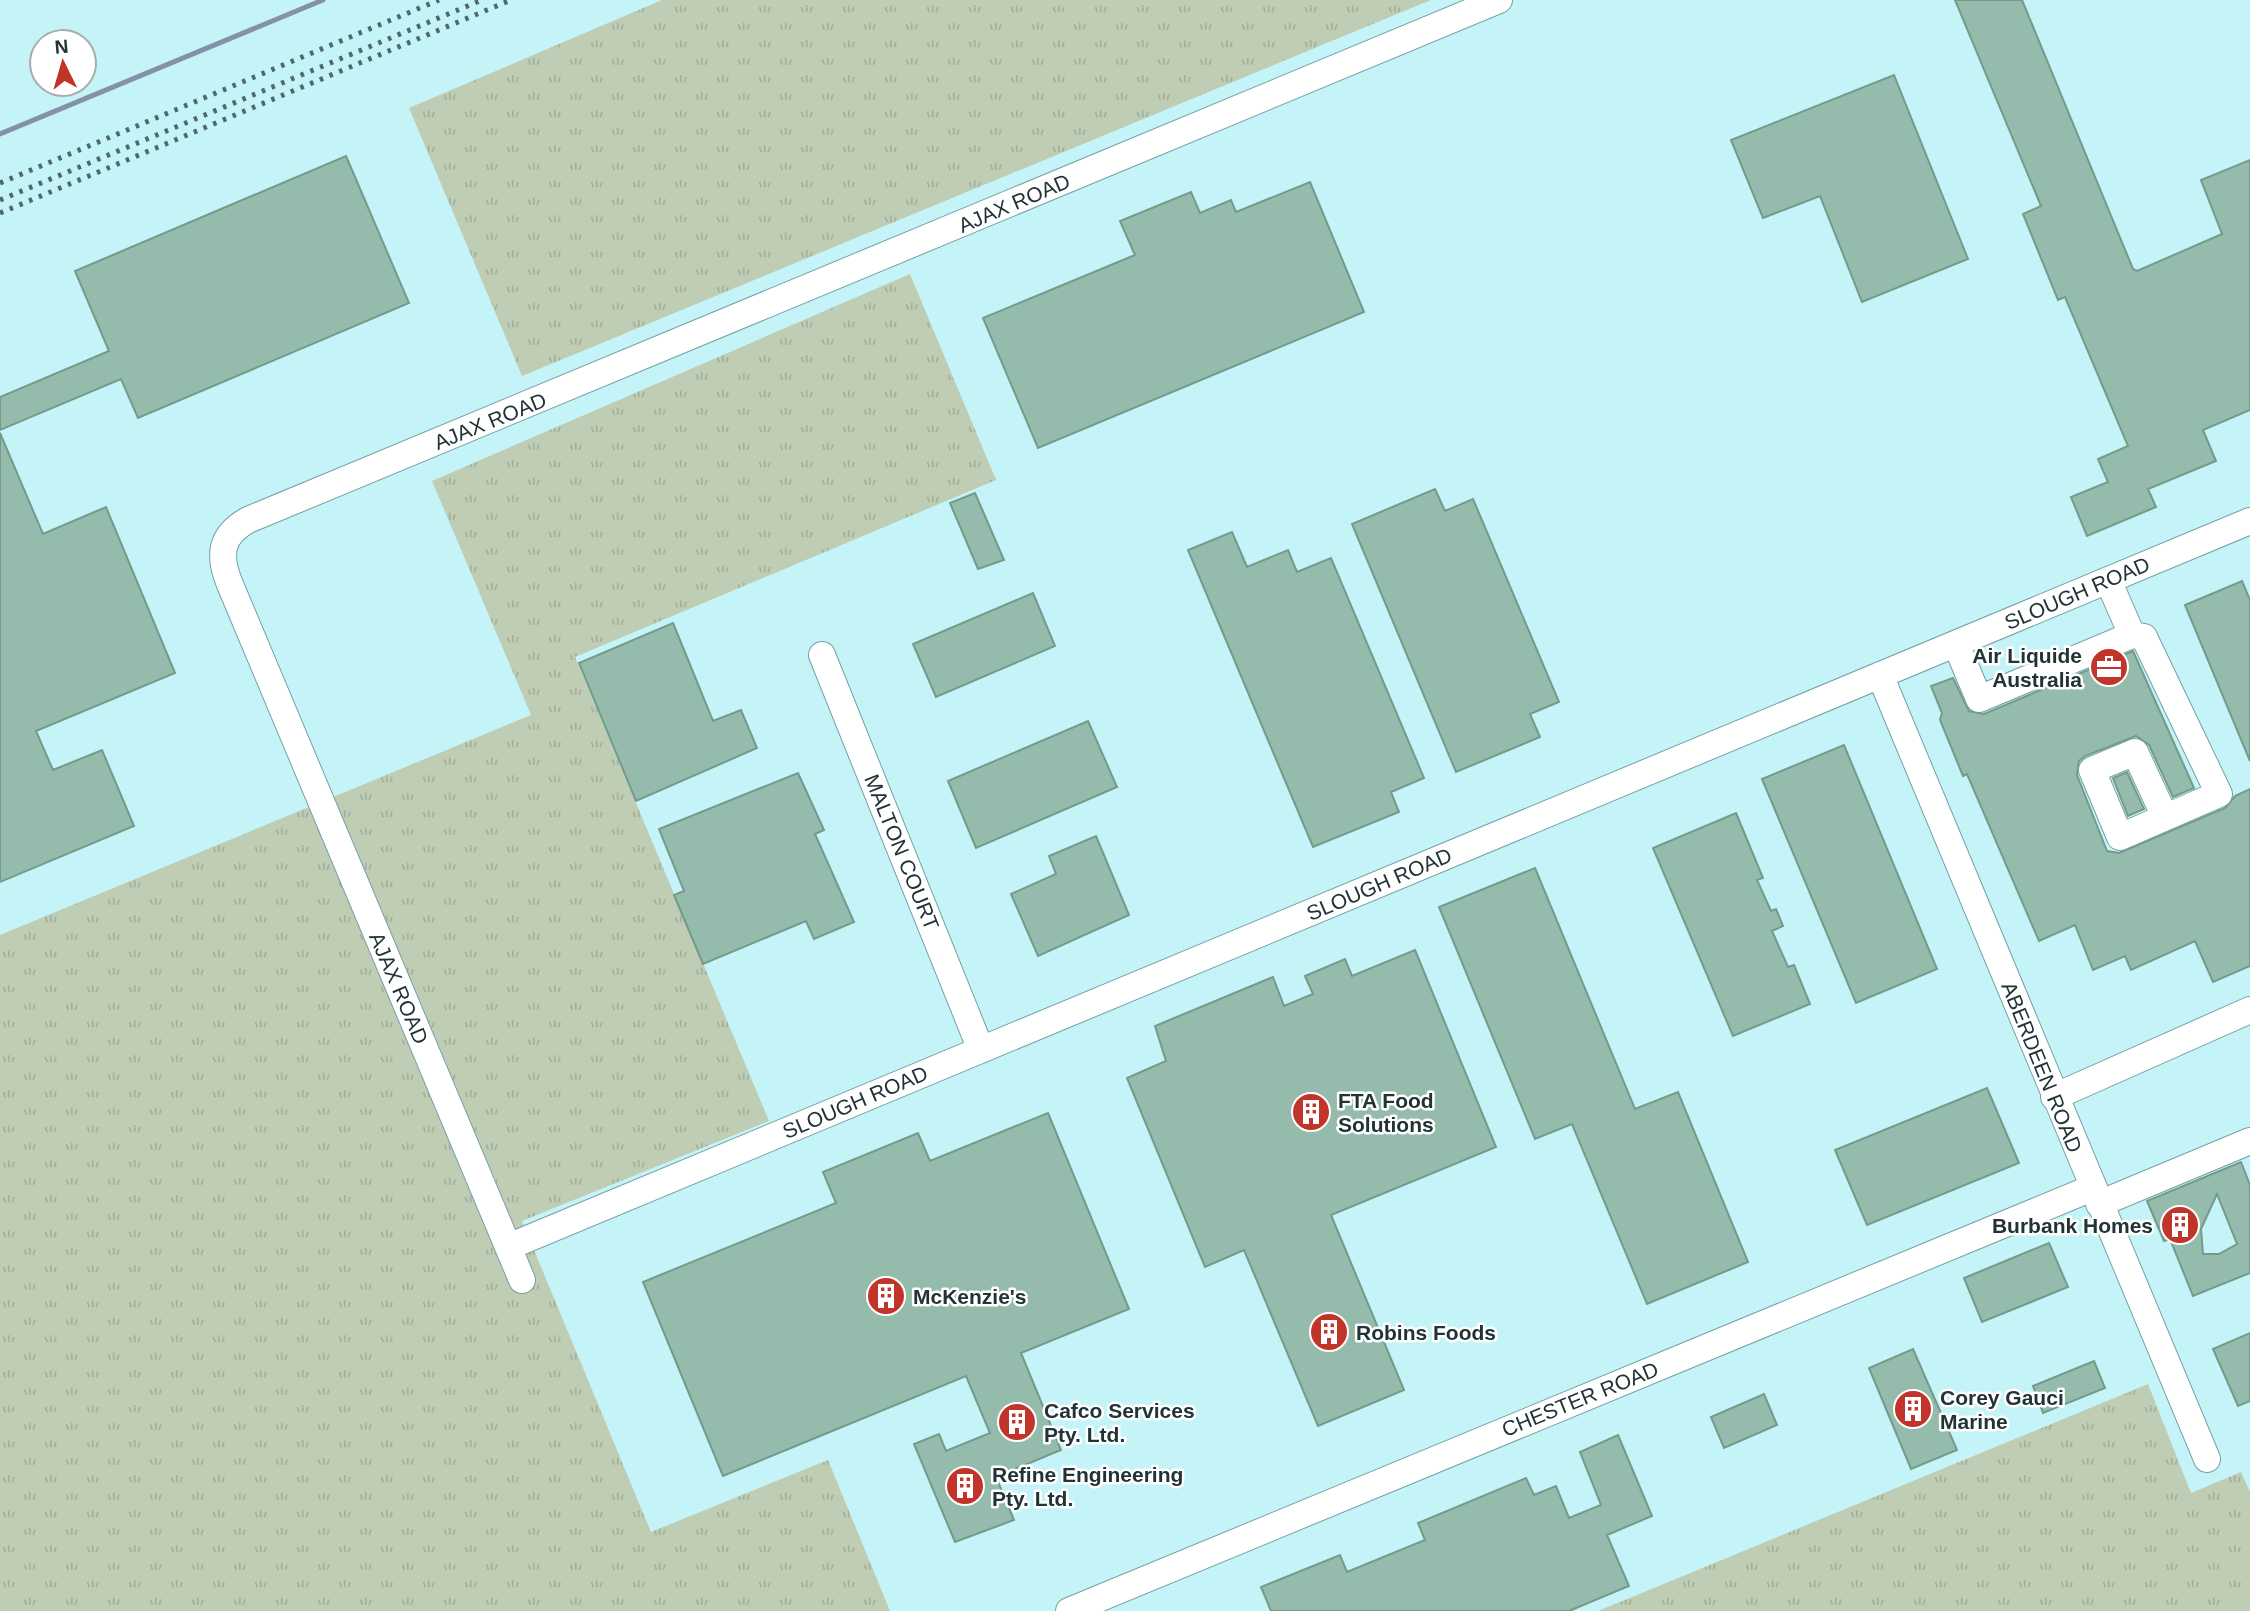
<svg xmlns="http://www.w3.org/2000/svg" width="2250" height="1611" viewBox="0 0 2250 1611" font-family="Helvetica,sans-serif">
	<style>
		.grass { fill: url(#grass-tufts) }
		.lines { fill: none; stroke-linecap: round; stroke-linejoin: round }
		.stream { stroke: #8591a8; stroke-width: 5 }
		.building { fill: #94bbab; stroke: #749a8b; stroke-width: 2; fill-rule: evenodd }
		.minor-casing { stroke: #74a1a5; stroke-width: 28 }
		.minor { stroke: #fff; stroke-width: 26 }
		.rail { stroke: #4e686b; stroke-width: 5; stroke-dasharray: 3.5 7; stroke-linecap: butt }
		.labels { text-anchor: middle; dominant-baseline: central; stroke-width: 5; stroke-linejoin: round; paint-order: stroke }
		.street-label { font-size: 21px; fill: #213335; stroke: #fff }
		.poi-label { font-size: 21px; font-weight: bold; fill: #213335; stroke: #fff; text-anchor: start }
	</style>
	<defs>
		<pattern id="grass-tufts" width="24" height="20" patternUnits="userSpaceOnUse" patternTransform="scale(1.75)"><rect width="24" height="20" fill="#becdb4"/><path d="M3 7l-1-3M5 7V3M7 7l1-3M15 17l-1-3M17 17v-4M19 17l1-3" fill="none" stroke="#a3b09b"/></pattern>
	</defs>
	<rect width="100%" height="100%" fill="#c5f4f8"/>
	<path class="grass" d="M662,0H1431L522,376L409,108Z
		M910,274L996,480L575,657L769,1121L522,1221L651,1532L828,1460L890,1611H0V935L531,715L432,481Z
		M2148,1384L2191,1493L2241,1472L2250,1492V1611H1598Z"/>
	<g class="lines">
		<path class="stream" d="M0,134L323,0"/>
	</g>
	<path class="building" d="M1955,0H2022L2133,269L2137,271L2222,234L2201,180L2250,160V410L2203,430L2216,461L2148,489L2156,507L2087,536L2071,497L2108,482L2098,459L2128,446L2065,297L2058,300L2023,214L2041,206Z
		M1894,75L1968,259L1862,302L1820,196L1763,218L1731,140Z
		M346,156L409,303L138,418L121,379L0,430V397L109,351L75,271Z
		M1310,182L1364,312L1038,448L983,318L1135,255L1120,221L1191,192L1200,213L1231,200L1236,212Z
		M0,433L43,534L106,507L175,673L36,731L53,770L102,750L134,826L0,882Z
		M1435,489L1445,511L1473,499L1559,702L1530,714L1540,737L1456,772L1352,524Z
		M975,493L1004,560L978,569L950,503Z
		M1232,532L1247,567L1288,550L1297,572L1331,558L1424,778L1391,792L1399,812L1313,847L1188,550Z
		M2242,581L2250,600V761L2185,605Z
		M1033,593L1055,646L936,697L913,644Z
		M673,623L713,721L741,710L757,748L636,801L579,663Z
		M2133,651L2194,788L2173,797L2149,745L2136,736L2085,756L2079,761L2077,775L2107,851L2119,853L2225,808L2235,796L2250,789V966L2213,982L2195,941L2131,970L2125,956L2093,970L2075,925L2039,941L1967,774L1963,776L1940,720L1942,713L1931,686L1953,678L1969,711L1984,714Z
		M1088,721L1117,787L976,848L948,781Z
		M1844,745L1937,969L1856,1003L1762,779Z
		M2127,772L2144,809L2128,816L2113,778Z
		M798,773L824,830L815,834L854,922L814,939L806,921L703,964L674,895L684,891L659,829Z
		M1736,813L1763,878L1757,880L1771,911L1776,909L1783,926L1772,931L1788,967L1794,965L1810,1004L1733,1036L1653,848Z
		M1096,836L1129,915L1038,956L1011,894L1056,874L1049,856Z
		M1535,868L1635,1109L1678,1092L1748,1262L1647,1304L1572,1124L1535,1139L1439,907Z
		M1415,950L1496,1147L1331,1215L1404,1390L1318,1426L1244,1250L1205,1267L1127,1078L1166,1061L1155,1026L1273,977L1284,1006L1313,994L1305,976L1345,959L1352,976Z
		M1987,1088L2019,1163L1867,1225L1835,1150Z
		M1048,1113L1129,1309L1021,1353L1061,1450L996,1477L1014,1520L955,1542L914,1444L939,1434L946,1451L990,1433L966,1376L723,1476L643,1282L836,1203L823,1172L918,1133L930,1161Z
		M2241,1162L2250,1185V1273L2193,1296L2170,1239L2164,1241L2147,1201ZM2217,1194L2237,1244L2219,1254H2203L2201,1229Z
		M2049,1243L2068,1287L1982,1322L1964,1278Z
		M2250,1333V1401L2238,1406L2213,1349Z
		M1913,1349L1957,1450L1911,1469L1869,1368Z
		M2094,1361L2105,1388L2043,1413L2033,1386Z
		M1764,1394L1777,1425L1724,1448L1711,1417Z
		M1618,1435L1652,1516L1607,1535L1629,1586L1569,1611H1271L1261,1587L1340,1555L1347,1572L1425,1540L1418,1523L1526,1478L1534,1495L1556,1486L1569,1518L1601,1505L1580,1452Z"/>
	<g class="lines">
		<defs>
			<path id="minor" d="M2132,635L2144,637L2219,794L2120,837L2092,770L2135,752L2165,817
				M1956,644L1979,699L2132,635L2108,580
				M822,655L981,1050
				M1880,675L2207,1459
				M2054,1097L2250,1010
				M2099,1204L2250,1141
				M508,1247L2250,521
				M522,1280L229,582C218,554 221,535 248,520L1499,0
				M1069,1611L2092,1188"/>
		</defs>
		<use href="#minor" class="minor-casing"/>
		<use href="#minor" class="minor"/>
		<path class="rail" d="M0,183L439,0
			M0,200L482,0
			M0,213L511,0"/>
	</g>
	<defs>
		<symbol id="office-disc" viewBox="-11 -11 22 22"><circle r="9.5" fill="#c1342a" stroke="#fff"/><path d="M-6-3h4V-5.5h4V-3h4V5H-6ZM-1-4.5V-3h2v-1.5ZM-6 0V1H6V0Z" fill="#fff"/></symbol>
		<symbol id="building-disc" viewBox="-11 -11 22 22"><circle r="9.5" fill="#c1342a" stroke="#fff"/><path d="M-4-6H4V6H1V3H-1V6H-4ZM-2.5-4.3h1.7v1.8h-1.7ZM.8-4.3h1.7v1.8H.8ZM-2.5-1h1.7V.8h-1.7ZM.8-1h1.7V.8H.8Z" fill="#fff"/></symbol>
	</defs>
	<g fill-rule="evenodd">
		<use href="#office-disc" x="2087" y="645" width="44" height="44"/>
		<use href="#building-disc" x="1289" y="1090" width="44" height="44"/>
		<use href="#building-disc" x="2158" y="1203" width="44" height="44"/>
		<use href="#building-disc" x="864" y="1274" width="44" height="44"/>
		<use href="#building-disc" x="1307" y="1310" width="44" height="44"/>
		<use href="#building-disc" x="1891" y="1387" width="44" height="44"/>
		<use href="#building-disc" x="995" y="1400" width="44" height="44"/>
		<use href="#building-disc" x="943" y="1464" width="44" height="44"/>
	</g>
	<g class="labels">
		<g class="street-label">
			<text transform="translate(1014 203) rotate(-23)">AJAX ROAD</text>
			<text transform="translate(490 421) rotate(-22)">AJAX ROAD</text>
			<text transform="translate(2077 593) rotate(-23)">SLOUGH ROAD</text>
			<text transform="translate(902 852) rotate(68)">MALTON COURT</text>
			<text transform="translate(1379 884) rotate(-23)">SLOUGH ROAD</text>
			<text transform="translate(399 988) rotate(67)">AJAX ROAD</text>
			<text transform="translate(2042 1067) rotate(68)">ABERDEEN ROAD</text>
			<text transform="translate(855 1102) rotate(-23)">SLOUGH ROAD</text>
			<text transform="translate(1580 1399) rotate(-22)">CHESTER ROAD</text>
		</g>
		<g class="poi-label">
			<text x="2082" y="655" text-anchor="end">Air Liquide<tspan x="2082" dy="24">Australia</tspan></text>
			<text x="1338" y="1100">FTA Food<tspan x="1338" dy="24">Solutions</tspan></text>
			<text x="2153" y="1225" text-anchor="end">Burbank Homes</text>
			<text x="913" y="1296">McKenzie's</text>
			<text x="1356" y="1332">Robins Foods</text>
			<text x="1940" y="1397">Corey Gauci<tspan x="1940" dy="24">Marine</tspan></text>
			<text x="1044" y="1410">Cafco Services<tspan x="1044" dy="24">Pty. Ltd.</tspan></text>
			<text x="992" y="1474">Refine Engineering<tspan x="992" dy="24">Pty. Ltd.</tspan></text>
		</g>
	</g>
	<g transform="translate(63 63) rotate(355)"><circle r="33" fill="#ffffff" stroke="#a6adae" stroke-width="2"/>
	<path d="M0-5L12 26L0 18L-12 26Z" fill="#c1342a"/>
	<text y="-10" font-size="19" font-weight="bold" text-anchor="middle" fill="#213335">N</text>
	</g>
</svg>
